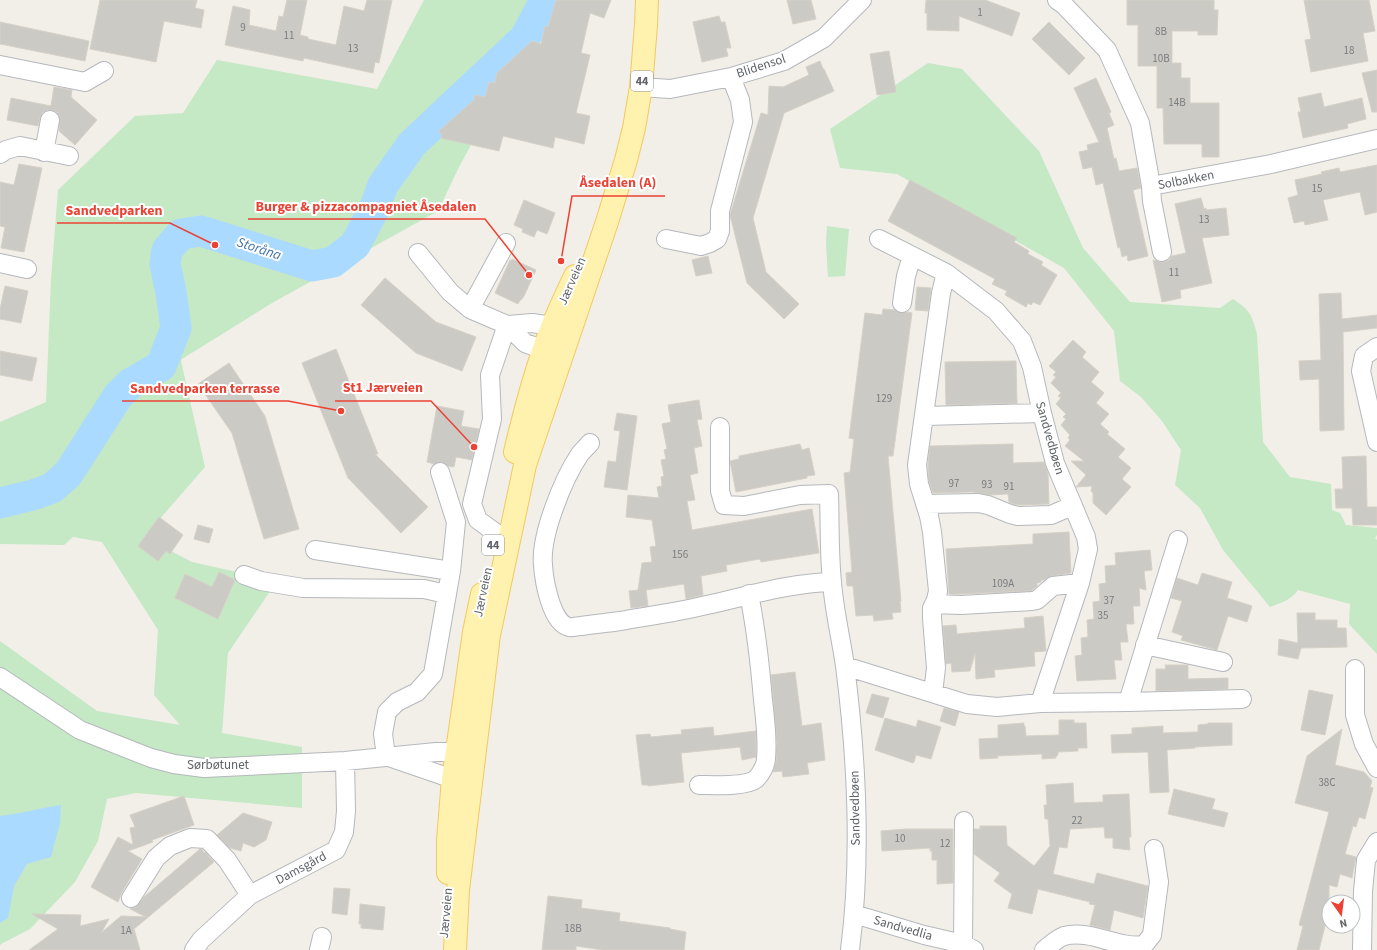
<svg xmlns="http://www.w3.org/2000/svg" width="1377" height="950" viewBox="0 0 1377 950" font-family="'Source Sans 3',sans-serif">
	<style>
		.green { fill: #c5e8c5 }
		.water { fill: #aadaff }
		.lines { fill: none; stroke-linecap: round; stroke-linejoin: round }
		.river { stroke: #aadaff; stroke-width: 31 }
		.building { fill: #cccac5; stroke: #d6d1c6 }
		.minor-casing { stroke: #b5b8bc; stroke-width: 20 }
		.major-casing { stroke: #f2c960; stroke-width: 24 }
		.minor { stroke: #fff; stroke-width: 18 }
		.major { stroke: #fff2af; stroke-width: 22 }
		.labels { text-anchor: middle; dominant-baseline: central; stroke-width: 4; stroke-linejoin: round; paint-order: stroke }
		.number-label { font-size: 11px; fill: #7a7d7f }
		.shield { fill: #fff; stroke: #8f9295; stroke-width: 1 }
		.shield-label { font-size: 12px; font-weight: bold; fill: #5f6368 }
		.street-label { font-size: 13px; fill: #5f6368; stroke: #fff }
		.water-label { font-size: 14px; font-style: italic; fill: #4174aa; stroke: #fff }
		.leader { fill: none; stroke: #ea4335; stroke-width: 1.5 }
		.callout-dot { fill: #ea4335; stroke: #fff; stroke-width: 1.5 }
		.callout-label { font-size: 14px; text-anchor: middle; font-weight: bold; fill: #ea4335; stroke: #fff; stroke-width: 4; stroke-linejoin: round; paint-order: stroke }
	</style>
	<rect width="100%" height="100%" fill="#f1efe8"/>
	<path class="green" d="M424,0H539L544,11L459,167L438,211L272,303L182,359L181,361L205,467L144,537L192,562L277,581L228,653L222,733L302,747V808L136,793L107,799L98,841L75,882L30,929L1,944L0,946V641L97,711L180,725L154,695L158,630L102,542L73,537L64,545L0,544V422L46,402L51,279L58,190L135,116L183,113L217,60L377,89Z
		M928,63L962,69L1039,151L1083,248L1130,302L1220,308L1233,299C1250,310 1252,315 1257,334L1263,442L1290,477L1331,484L1332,510L1340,513L1346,525L1377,528V535L1375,538L1377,540V654L1349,624L1350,604L1298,590C1291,600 1281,603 1270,607L1223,550L1200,508L1175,485L1181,450L1162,421L1141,397L1120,381L1114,331L1064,268L897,174L840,168L830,129Z
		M827,226L849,229L845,276L828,277L826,243Z"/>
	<path class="water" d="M61,805L60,823L51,857L27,864L14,886L8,918L0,923V816C20,814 40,808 61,805Z"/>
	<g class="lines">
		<path class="river" d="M0,503L33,495L52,488L68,474L118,396L130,384L161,366L176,328L171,293L165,264L167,250L181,234L201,231L312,266L333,262L355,245L375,207L383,185L412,144L525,38L545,0"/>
	</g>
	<path class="building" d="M100,0H197L195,8L204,10L201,28L164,21L156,62L90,49Z
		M287,0H307L300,35L308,37V39L336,45L344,6L364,11L367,0H392L379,63L375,62L373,73L304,58L303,61L225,45L233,6L250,10L249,25L276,31L279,16L283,17Z
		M556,0H611L604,18L590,13L581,53L590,55L576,113L590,116L584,144L555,137L553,148L503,136L499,151L441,138L442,135L439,131L474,100L475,95L485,97L489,82L495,83L497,73L532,41L541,44L545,26L548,27Z
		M787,0H811L816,19L793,24Z
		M926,0H985L1020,13L1012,36L959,16V31L927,30V13H925Z
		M1127,0H1214V10H1218L1217,35H1198V31H1172V63H1181V78H1190V103H1219V157H1202V144H1164L1163,108H1157V66H1138V25H1127Z
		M1304,0H1369L1375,31L1363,33L1368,61L1311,72L1305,40L1311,39Z
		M719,16L721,22H725L731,48H726L728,56L702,62L693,22Z
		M0,22L89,41L85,61L0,44Z
		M1049,22L1085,58L1069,75L1032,39Z
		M889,51L896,92L877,95L870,54Z
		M820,61L823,69H824L834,91L784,113L753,218L766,272L799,304L784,319L747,283L730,215L761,113L768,115L769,86L783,87L809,75L806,67Z
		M1377,70V112H1372L1362,73Z
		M1096,78L1111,112L1109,113L1114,125L1107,128L1114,159L1116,158L1119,171L1137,168L1141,188L1133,190L1148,256L1128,261L1127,255L1122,257L1120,247L1118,248L1103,183L1096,185L1092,167L1083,169L1079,152L1088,150L1087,145L1099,142L1074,88Z
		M54,87L72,90L71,97L97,120L75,145L59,131L60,117L57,112L52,110H47L42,113L40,118L38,126L7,120L11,98L51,106Z
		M1321,93L1324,107L1362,98L1366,119L1347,124L1348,128L1303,138L1298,112H1301L1298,98Z
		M19,164L42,168L24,252L1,248L5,227L0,226V182L14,185Z
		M1377,165V212L1365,215L1360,192L1323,200L1328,220L1305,225L1304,221L1294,223L1288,198L1298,195L1295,180L1322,174L1321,172L1339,168L1340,172Z
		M910,180L1017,238L1014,242L1029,251L1028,254L1043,262L1041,265L1057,275L1040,305L1033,302L1031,305L1028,303L1026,307L1005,295L1007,291L992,284L995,279L888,221Z
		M1201,198L1204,209L1206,208V210L1226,208L1229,235L1202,238L1212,283L1180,290L1181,298L1162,302L1153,260L1164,262L1169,260L1172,256L1186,253L1175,204Z
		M524,200L555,213L547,234L537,230L534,237L522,232L523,229L514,225Z
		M708,256L712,273L696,276L692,260Z
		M512,259L536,270L524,296L521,300H520L518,304L495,293L510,260L511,261Z
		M385,278L436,322L476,337L462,371L416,353L361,305Z
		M5,286L28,291L21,323L0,319V309Z
		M917,287L931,288L928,311L915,310Z
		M1341,293L1342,319L1377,315V328L1343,332L1344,430L1320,431L1319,379L1300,380L1299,361L1321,360L1319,294Z
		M883,309L895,310L901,313L907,312L912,313L893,456H888L901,601H900L901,612L892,613L893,619L874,621L873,615L856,616L853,586H847L846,573L852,572L844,473L850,472L854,439L849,438L865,313L882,315Z
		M1073,340L1086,352L1082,357L1099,372L1091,382L1104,393L1096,403L1109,414L1100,424L1109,432L1107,434L1125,449L1118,457L1131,468L1122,479L1131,487L1106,515L1093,503V493L1091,491L1092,486L1076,487L1086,475L1071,461H1084L1065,446L1070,440L1068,438L1070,435L1061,425L1066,419L1063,417L1066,414L1056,404L1061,398L1058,396L1061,393L1051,383L1056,377L1053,375L1056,372L1049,366Z
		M336,349L378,454H375L428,507L401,533L348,478L302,363Z
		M0,351L37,358L32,381L0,375Z
		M1016,361L1017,403L946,405L945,362Z
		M229,363L265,416L299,529L264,539L232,433L198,384Z
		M699,400L702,419L697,420L702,446L694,448L698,473L690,475L695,500L687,501L692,530L812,509L819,553L761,562L760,559L726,565L727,571L701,576L703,595L686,599L684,584L646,590L648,606L631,608L629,591L638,590L642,563L652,562L650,547L656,546L652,520L626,517L628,495L659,498L657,487L662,486L661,477L664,476L661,460L666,459L664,450L667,449L662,424L671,422L668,405Z
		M437,406L464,411L461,426L479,429L472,460L456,457L454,467L448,466L442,462L434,464L427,462Z
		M617,413L637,416L627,490L604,487L608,461L616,462L620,431L614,430Z
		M800,444L802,450L809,448L815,475L807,476V478L736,492L730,461L739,459V456Z
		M1013,444V463L1044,462L1048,474L1049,504L1019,505L1013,504L1009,502L1008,494L990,495L973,492L933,493L929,482L928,465L930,446Z
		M1366,456L1367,507H1377V525H1353L1352,508H1336L1335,489H1343L1342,457Z
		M159,517L183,535L170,554L166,551L158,561L138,546Z
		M198,525L213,529L209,543L194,539Z
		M1069,532L1071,573L1051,576L1044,580H1041V582L1037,583V586L1031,591L961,594H949L946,549L1033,544V534Z
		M1150,550L1152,570L1144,571L1146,590L1139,588L1140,606H1133L1134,624H1126L1128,642H1120L1122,660H1114L1116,679L1077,681L1075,656L1082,655L1081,638L1088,637L1087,620L1094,619L1093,602L1100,601L1099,584L1106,583L1105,566L1116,565L1115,553Z
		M219,572L235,580L218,619L175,598L185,574L212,587Z
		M1202,573L1232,582L1227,598L1252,606L1247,622L1228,616L1217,650L1181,640L1183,636L1172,632L1182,601L1171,598L1177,578L1198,585Z
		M1297,613H1315V620H1337V628H1346L1347,647L1301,648L1298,659L1278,655L1279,639L1298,643Z
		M1043,616L1046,651L1034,652L1035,666L994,670L995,677L976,679L975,653L970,671L952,672L951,663L946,664L943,626L956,625L957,634L1025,628L1024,618Z
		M1165,665H1188V679L1228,678V689L1156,691V669H1166Z
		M795,672L802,726L821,723L825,760L807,763L809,774L783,777L782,771L773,772L776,762L777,743L771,675Z
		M1309,690L1333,695L1325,735L1301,730Z
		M872,694L889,698L883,718L866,713Z
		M944,708L959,712L955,726L940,721Z
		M885,718L916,727L918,720L941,727L931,759L916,755L914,762L913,763L875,750Z
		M1059,720H1074V723H1086L1087,748H1078V751L1058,752V755L1056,756V758L1042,759V754L997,756L998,758L980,759L979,739L998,738V725L1024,723V726H1025L1026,736L1059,735Z
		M1208,723H1232V745L1195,747V748L1167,750L1169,792L1150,793L1148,752L1112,753L1111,735L1132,734V728L1163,726V733L1198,732V725L1208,724Z
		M713,727L714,736L756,731V757L742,760L740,747L681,753L684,782L648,786V785H642L636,735L650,734L651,737L682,734L681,730Z
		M1342,729L1335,765L1364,772L1372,781L1370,787L1373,788L1365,819L1359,817L1356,827L1353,826L1345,854L1356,857L1352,878L1340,874L1337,887L1329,885V910L1319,950H1297L1303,926L1299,925L1329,812L1295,803L1307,756Z
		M1073,783L1074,803L1103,802V795L1129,794L1131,837H1129L1130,850L1113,848V838H1105L1104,827L1070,829L1067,848L1059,847L1053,874L1094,884L1097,873L1148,886L1143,918L1114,910L1110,930L1090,925L1095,905L1089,904L1090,902L1038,889L1032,914L1008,908L1012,894L994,881L1000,873L974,854V829H980V826H1006L1007,845L1034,866L1050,846L1048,819H1045L1044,805H1047L1046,785Z
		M1174,789L1215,799L1212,809L1228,813L1224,827L1168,814Z
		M184,796L194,825L152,840L153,842L128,851L142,859L122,892L118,902L91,887L118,837L133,845L130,828L135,827L130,815Z
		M243,813L272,822L266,840L254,847L243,843L241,851L230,848L217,835Z
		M906,829H953V883L937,884V860H932V851H930V848L882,851L881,831Z
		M200,849H202L204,853L205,852L214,862L134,929L140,950H29L58,929L32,914L81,915L80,926L109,919L101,933L121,916L146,917L130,909L136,907L144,897Z
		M334,888L350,889L347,915L332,913Z
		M548,896L582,900L581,908L620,913L619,921L670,928V929L686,932L684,950H602L576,946V950H542Z
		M360,904L385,907L383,930L361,928V924H359Z"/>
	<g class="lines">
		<defs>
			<path id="minor" d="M1057,0L1064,5L1107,50L1140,123L1151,186L1152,201L1162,252
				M0,65L85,82L104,71
				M641,87L670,89L731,77L784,61L824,38L862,0
				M44,152L50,120
				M0,154L6,150L20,146L69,156
				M1151,186L1271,164L1377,139
				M666,239L701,246L710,243L717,239L720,231V211L743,122L740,100L731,77
				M879,239L946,273L996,311L1022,341L1032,367L1042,413L1055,463L1086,537L1088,549L1080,583L1040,703
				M418,253L450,292L470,309L507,325L525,343L544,350L565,345L552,326L532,323L507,325
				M0,263L27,269
				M902,303L906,276L912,256
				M470,309L506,243
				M1377,347L1364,356L1361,371L1377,442
				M925,416L1042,413
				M720,427V491L724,505L744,506L800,495L829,494C830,523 829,553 832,582C834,610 841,638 845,666C857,760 862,856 850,950
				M590,443C587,447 583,450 580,454C563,479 540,536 543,565C544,580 551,623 569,627C572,628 577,626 581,626C594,624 607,623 620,621C649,616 678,612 707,605C748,596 789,583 832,582
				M925,504L978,503L988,505L1010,514L1018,516L1051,515L1072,506
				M496,533L478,520L472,504L492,419L490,375L507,325
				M315,550L451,571
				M244,575L261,581L303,588L424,589L446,594
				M934,604L961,605L1032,601L1037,600L1053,586L1080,583
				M1145,645L1223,662
				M845,666L967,704L997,707L1040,703L1128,702L1178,540
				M1355,669V715L1364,744L1377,768
				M0,677L80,730L151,758L174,764L204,768L345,761L436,752H458L472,773L453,779L386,756
				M933,693L936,668L932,618V608L936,600L938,591L932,532L929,516L919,484L917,465L941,293L946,273
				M1128,702L1242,699
				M386,756L383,734L387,712L397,702L417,692L433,674L451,571L456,522L440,472
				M699,785C712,785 746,787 756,779C761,774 766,765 766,758C768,739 765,719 763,700C760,664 756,629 749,594
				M131,898L156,858L170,846L190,838L207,839L227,860L250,895
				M854,914L924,935L963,944L974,950
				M963,944L964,821
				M194,950L201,940L250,895L336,850L344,832L346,811L345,761
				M319,950L322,937
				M1044,950C1049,946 1058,938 1064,936C1091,929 1117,949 1144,945L1152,935L1159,882L1154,849
				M1362,950L1363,891L1366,860L1377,842"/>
			<path id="major" d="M515,452C525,410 536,367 552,327C559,310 567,293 575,276
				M448,873V840L453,779L474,632L482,594
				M455,950L458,890L489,635L525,465L607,222L626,160L634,128L641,87L646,25L647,0"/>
		</defs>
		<use href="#minor" class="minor-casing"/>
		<use href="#major" class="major-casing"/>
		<use href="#minor" class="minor"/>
		<use href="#major" class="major"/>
	</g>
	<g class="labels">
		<g class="number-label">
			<text x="980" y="12">1</text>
			<text x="243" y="27">9</text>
			<text x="1161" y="31">8B</text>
			<text x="289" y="35">11</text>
			<text x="353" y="48">13</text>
			<text x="1349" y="50">18</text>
			<text x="1161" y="58">10B</text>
			<text x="1177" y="102">14B</text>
			<text x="1317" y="188">15</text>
			<text x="1204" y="219">13</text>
			<text x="1174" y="272">11</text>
			<text x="884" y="398">129</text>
			<text x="954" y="483">97</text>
			<text x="987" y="484">93</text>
			<text x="1009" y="486">91</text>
			<text x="680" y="554">156</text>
			<text x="1003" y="583">109A</text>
			<text x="1109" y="600">37</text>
			<text x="1103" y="615">35</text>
			<text x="1327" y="782">38C</text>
			<text x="1077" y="820">22</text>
			<text x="900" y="838">10</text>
			<text x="945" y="843">12</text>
			<text x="573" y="928">18B</text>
			<text x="126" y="930">1A</text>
		</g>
		<g class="shield">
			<rect x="631" y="71" width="22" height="20" rx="3"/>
			<rect x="482" y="535" width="22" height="20" rx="3"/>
		</g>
		<g class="shield-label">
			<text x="642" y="81">44</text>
			<text x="493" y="545">44</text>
		</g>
		<g class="street-label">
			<text transform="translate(761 66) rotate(-18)">Blidensol</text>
			<text transform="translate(1186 180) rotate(-11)">Solbakken</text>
			<text transform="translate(572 281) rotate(-66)">Jærveien</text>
			<text transform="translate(1050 438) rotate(74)">Sandvedbøen</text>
			<text transform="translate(483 592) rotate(-78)">Jærveien</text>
			<text x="218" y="765">Sørbøtunet</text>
			<text transform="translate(855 808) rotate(-91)">Sandvedbøen</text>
			<text transform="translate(301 868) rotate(-28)">Damsgård</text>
			<text transform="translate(446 913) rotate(-85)">Jærveien</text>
			<text transform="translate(903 928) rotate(16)">Sandvedlia</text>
		</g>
		<g class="water-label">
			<text transform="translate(259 249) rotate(18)">Storåna</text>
		</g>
	</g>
	<path class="leader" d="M561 261L572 196H665M529 275L485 219H248M215 245L170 223H57M474 447L431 401H335M341 411L288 401H122"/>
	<g class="callout-dot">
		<circle cx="561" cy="261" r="4"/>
		<circle cx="529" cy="275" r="4"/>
		<circle cx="215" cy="245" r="4"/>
		<circle cx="474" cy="447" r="4"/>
		<circle cx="341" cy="411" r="4"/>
	</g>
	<g class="callout-label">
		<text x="618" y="187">Åsedalen (A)</text>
		<text x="366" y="211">Burger &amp; pizzacompagniet Åsedalen</text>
		<text x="114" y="215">Sandvedparken</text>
		<text x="383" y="392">St1 Jærveien</text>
		<text x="205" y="393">Sandvedparken terrasse</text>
	</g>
	<g transform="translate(1341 914) rotate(166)"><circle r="19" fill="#ffffff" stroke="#bfc1c3"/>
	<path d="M0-3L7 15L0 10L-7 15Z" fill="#ea4335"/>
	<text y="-6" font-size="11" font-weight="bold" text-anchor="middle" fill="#5f6368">N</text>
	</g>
</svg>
